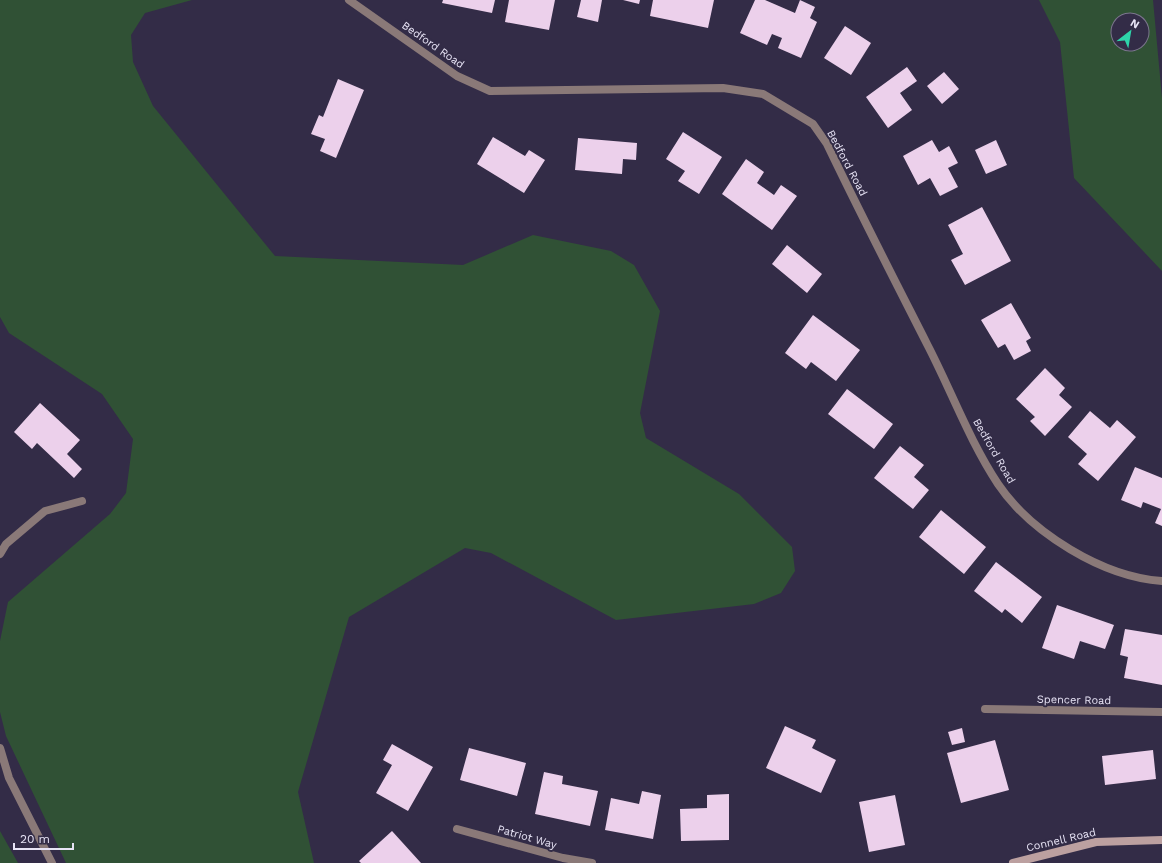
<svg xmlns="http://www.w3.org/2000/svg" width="1162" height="863" viewBox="0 0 1162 863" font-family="'Work Sans',sans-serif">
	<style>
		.green { fill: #305135; fill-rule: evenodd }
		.building { fill: #ecd0eb }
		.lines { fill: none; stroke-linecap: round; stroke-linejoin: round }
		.lane { stroke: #8a7978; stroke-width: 8 }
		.street { stroke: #8a7978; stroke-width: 8 }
		.secondary { stroke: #bca0a0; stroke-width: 8 }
		.labels { text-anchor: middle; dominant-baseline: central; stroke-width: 4; stroke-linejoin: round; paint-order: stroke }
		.street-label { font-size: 11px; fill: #e7e3f5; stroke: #332c47 }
	</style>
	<rect width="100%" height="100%" fill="#332c47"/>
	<path class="green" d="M0,0H192L145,13L131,35L133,62L153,106L275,256L463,265L533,235L611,251L634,265L660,311L640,413L646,438L739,494L792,547L795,571L781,593L754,604L616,620L491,553L465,548L349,617L298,792L314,863H66L6,736L0,712V641L8,602L110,514L126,493L133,439L102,394L9,333L0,317Z
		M1039,0H1153L1162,98V271L1074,178L1060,42ZM1118,20H1142V44H1118Z
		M0,831L18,863H0Z"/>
	<path class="building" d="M443,0H495L492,13L442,3Z
		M509,0H555L549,30L505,22Z
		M581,0H602L598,22L577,17Z
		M623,0H640L639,4Z
		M653,0H714L708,28L650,16Z
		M755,0H765L795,13L800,0L815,7L810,18L817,22L801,58L778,48L782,38L772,34L767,45L740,33Z
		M845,26L871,43L851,75L824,58Z
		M907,67L917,81L900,93L912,110L888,128L866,97Z
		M944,72L959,89L942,104L927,86Z
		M338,79L364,90L336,158L320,151L325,139L311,134L319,115L323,117Z
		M683,132L722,157L699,194L678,181L685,171L666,159Z
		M493,137L525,156L529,150L545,160L524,193L477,164Z
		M578,138L637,143L636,160L623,159L622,174L575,170Z
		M932,140L939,152L949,146L958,163L948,168L958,187L940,196L930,178L918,185L903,156Z
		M996,140L1007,165L986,174L975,150Z
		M746,159L764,172L757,183L774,195L781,185L797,196L772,230L722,194Z
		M982,207L1011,261L965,285L951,260L963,254L948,225Z
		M787,245L822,274L807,293L772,264Z
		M1011,303L1031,338L1026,341L1031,351L1014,360L1005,344L998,348L981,320Z
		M813,315L860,350L836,381L811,362L806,369L785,353Z
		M1045,368L1065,388L1059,395L1072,407L1045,436L1030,421L1035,417L1016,399Z
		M847,389L893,424L874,449L828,414Z
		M40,403L80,440L67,454L82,469L74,478L37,443L32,449L14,432Z
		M1090,411L1110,428L1117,420L1136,437L1098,481L1078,464L1087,454L1068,437Z
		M900,446L924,465L914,477L929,490L913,509L874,478Z
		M1135,467L1162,478V526L1155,523L1161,509L1143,502L1141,508L1121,500Z
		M941,510L986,547L964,574L919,537Z
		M996,562L1042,597L1022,623L1005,609L1002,613L974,591Z
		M1057,605L1114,625L1105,649L1080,641L1074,659L1042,648Z
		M1125,629L1162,635V685L1124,678L1128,657L1120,655Z
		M785,726L816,740L812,748L836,760L821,793L766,768Z
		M962,728L965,742L952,745L948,732Z
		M995,740L1009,790L961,803L947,753Z
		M392,744L433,767L408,811L376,793L392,765L383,760Z
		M469,748L526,763L517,796L460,780Z
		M1153,750L1156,779L1105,785L1102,756Z
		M544,772L563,776L562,784L598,791L590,826L535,814Z
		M642,791L661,795L653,839L605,830L611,798L639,804Z
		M729,794V840L681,841L680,809L707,808V795Z
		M895,795L905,845L869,852L859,802Z
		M392,831L421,863H361L359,861Z"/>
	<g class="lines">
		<path class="lane" d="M0,554L6,544L45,511L82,501
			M0,748L9,778L52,863"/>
		<path class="street" d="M349,0L457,76L490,91L723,88L763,94L813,124L827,144C859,211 893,277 927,344C951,390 969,440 998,484C1031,533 1103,577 1162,581
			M985,709L1162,712
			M457,829L563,858L592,863"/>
		<path class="secondary" d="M1013,863L1096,842L1162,840"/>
	</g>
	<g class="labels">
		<g class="street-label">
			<text transform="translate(433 45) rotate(35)">Bedford Road</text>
			<text transform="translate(847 163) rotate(62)">Bedford Road</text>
			<text transform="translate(994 451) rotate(60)">Bedford Road</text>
			<text transform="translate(1074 700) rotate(1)">Spencer Road</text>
			<text transform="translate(527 837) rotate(16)">Patriot Way</text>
			<text transform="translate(1061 840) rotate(-13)">Connell Road</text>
		</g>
	</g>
	<g transform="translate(1130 32) rotate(31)"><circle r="19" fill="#332c47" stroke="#7b758d"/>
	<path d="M0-3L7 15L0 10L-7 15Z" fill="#2ed4aa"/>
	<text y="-6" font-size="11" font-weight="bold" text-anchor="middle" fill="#e7e3f5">N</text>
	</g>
	<path d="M14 843v6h59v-6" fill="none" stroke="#e7e3f5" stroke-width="2"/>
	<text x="20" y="843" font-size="12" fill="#e7e3f5" stroke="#332c47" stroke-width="3" paint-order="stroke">20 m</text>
</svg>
